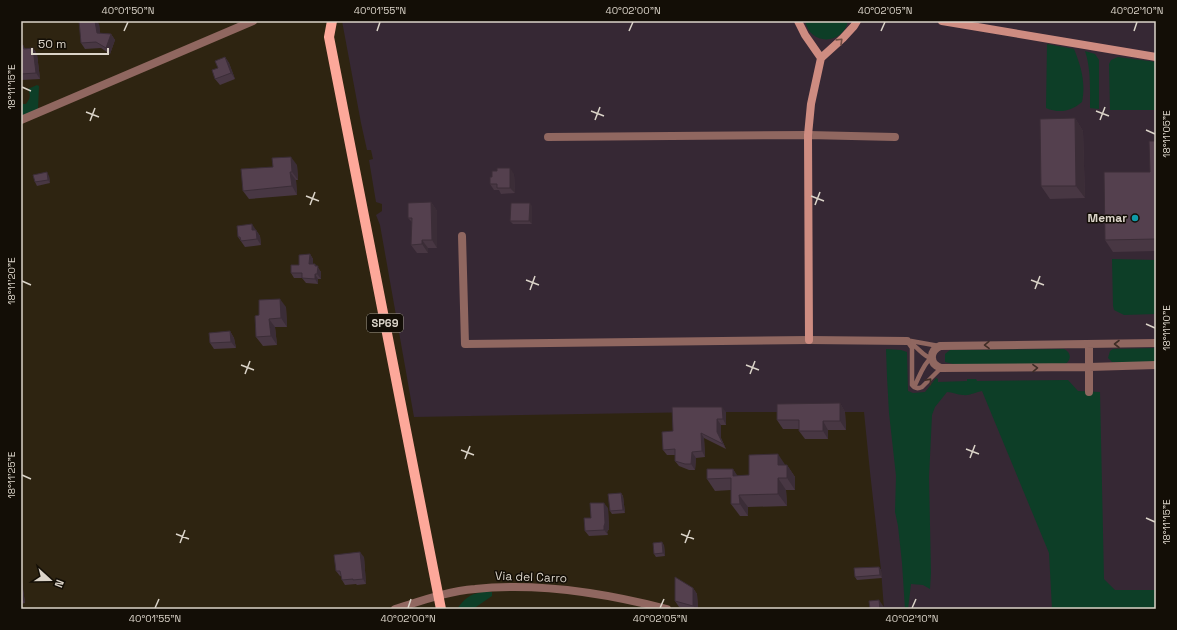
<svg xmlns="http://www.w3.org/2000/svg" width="1177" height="630" viewBox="0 0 1177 630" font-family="'Space Grotesk',sans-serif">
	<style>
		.industrial { fill: #362834 }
		.green { fill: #0d3e27 }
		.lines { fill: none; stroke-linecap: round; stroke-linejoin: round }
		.lane { stroke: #906760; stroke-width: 4.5 }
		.street { stroke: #906760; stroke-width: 8 }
		.secondary { stroke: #ce8c81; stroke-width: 8 }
		.primary { stroke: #fda89a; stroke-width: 10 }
		.wall { fill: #483743 }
		.shaded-wall { fill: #3b2d37 }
		.building { fill: #54404e; stroke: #3b2d37 }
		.oneway { stroke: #704d44 }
		.oneway2 { stroke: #3f2d26 }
		.ticks { fill: none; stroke: #dbd4c9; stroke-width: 1.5 }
		.culture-dot { fill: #0f9aa8; stroke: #130e06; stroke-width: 1.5 }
		.labels { text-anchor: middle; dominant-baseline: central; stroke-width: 3; stroke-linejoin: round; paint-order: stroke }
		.shield { fill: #130e06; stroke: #9f998e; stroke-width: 1 }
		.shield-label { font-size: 11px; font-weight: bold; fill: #dbd4c9 }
		.poi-label { font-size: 12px; font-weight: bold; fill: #dbd4c9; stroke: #130e06; text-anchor: end }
		.street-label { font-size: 12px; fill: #dbd4c9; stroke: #130e06 }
		.neatline { fill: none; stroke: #dbd4c9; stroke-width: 1.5 }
		.ticks-label { font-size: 10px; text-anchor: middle; fill: #dbd4c9 }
	</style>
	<rect width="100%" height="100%" fill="#2e2411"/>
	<path class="industrial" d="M342,21H1156V609H884L881,570L870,472L864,412H703L414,417L380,225L376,215L382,211V204L376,202L369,160L373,159L371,150H367L361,123Z"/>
	<path class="green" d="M805,21H848C843,45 810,46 805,21Z
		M1047,44L1074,49C1081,66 1086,83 1082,102C1071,111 1060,114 1046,108Z
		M1085,51L1095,54L1099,60V109L1090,108C1090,89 1091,69 1085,51Z
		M1118,57L1156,62V110H1110L1109,64L1111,60Z
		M37,85L39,86L38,109L21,117V102L23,104H26C30,98 31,96 28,89Z
		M1112,259L1156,260V314L1124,315L1114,310L1113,306Z
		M1156,348V362H1112L1108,358L1110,351L1113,349Z
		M886,349L901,350L907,352L908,391L913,393L925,392L936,378L938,379V382L967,381V379H976L977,381L1068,380L1078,391L1100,392L1104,579L1115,590H1156V609H1052L1049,553L982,391C976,392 969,396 963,395C957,395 953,392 947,392L935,407L932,415L929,477L931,573L930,589L923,585L911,584L908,609H905L902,563L898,526L895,512L896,476L889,413L887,377Z
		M1064,349C1071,352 1072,360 1065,364H953L945,362V354L950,350Z
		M482,592H492V596L473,609H457C464,599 470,594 482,592Z"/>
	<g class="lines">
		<path class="lane" d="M907,341L912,348V385C915,389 918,389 922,387L941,368
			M911,341L939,346
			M908,342C918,346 922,356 931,358C923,364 919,378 914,387"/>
		<path class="street" d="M21,120L253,21
			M548,137L808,135L895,137
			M462,236L465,344L809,340L907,341
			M1156,343L940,346C929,351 929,364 941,368L1089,367L1156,365
			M1089,344V392
			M395,609C421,601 448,591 475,589C539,582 605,593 667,609"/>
		<path class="secondary" d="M798,21L805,35L821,58
			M942,21L1156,57
			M809,340L808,135L811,104L821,58L843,38L854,26L857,21"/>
		<path class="primary" d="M332,21L329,37L441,609"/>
	</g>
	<path class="wall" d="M99,24L100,33L111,34L115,40L110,54L101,48L85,49L81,43Z
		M21,45L26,49L33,48L37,54L40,79L21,80Z
		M225,57L229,63L235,79L220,85L215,79L218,68Z
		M1075,118L1083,131L1085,198L1050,199L1041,186Z
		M1156,141V251L1113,252L1105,240L1150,172Z
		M297,165L298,180H296L297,195L249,199L243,191L273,167Z
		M514,174L515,193L501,194L499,190H494L490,184Z
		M49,176L50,183L37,186L35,182Z
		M431,202L437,211V248H428V253H417L411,245L412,222L408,218Z
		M532,206V224H513L510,221Z
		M256,230L260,236L261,245L245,247L238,237Z
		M310,254L313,259V264L317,266L321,272V279H318V284L306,283L302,278H294L291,273Z
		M286,307L287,327H275L277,345L263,346L256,337L259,315Z
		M230,331L234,338L236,348L214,349L210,343Z
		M840,403L845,412L846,430H828V439H805L799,431V429H783L777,420Z
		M726,412V425H721V438L726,449L704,438L705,457L696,458L695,470H689L679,466L675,461V455H667L663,450L673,431Z
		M786,465H787L795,477V490H786L787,506L748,507V516H740L731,504V490L715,491L707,479L733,469L737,476L749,475Z
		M621,493L623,496L625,513L612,514L610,511Z
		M608,508L609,529L607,532L608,535L589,536L585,531L591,518Z
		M664,545L665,556L656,557L654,554Z
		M364,557L366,584L357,585L356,584L345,585L342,580L341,576H340L336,571Z
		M879,567L881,570L882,578L857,580L855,577Z
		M21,580L22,582L25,603L21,604Z
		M693,588L697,594L698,609H686L679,607L675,601Z"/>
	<path class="shaded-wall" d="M95,21H97L99,24L101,39L97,33Z
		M111,34L115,40L110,54L106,48Z
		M33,48L37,54L40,79L36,73Z
		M225,57L229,63L235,79L231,73Z
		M1075,118L1083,131L1085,198L1076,186Z
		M291,157L297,165L298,180L292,172Z
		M510,168L514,174L515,193L510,188Z
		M47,172L49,176L50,183L48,180Z
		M290,172L296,180L297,195L292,186Z
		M431,202L437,211V248L432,240Z
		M530,203L532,206V224L529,221Z
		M252,224L260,236L261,245L257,239L252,230Z
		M422,240L428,248V253L422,244Z
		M310,254L313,259V269L309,264Z
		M315,264L321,272V279L317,274L315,266Z
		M315,274L318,279V284L315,279Z
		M280,299L286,307L287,327L281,318Z
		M269,319L275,327L277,345L271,336Z
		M230,331L234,338L236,348L231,342Z
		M840,403L845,412L846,430L840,421Z
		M722,407L726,412V425L723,419Z
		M717,419L721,425V438L726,449L723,444L717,432Z
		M823,421L828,430V439L823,431Z
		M701,433L704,438L705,457L702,451Z
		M692,452L696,458L695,470L691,464Z
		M778,454L786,466L778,465Z
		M787,465L795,477V490L787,478Z
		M733,469L741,481L733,476Z
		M778,478L786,490L787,506L778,494Z
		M621,493L623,496L625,513L623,510Z
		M739,495L748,507V516L740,504Z
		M604,503L608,508L609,529L607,532L608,535L604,530Z
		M662,542L664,545L665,556L663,553Z
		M360,552L364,557L366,584L363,579Z
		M879,567L881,570L882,578L880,575Z
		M21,580L22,582L25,603L21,597Z
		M693,588L697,594L698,609H696L693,606Z
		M879,600L884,607V609H880Z"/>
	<path class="building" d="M79,21H95L97,33L111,34L106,48L96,42L81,43Z
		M21,45H23L24,49L33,48L36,73L21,74Z
		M225,57L231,73L215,79L212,70L218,68L215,61Z
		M1075,118L1076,186H1041L1040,119Z
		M1149,141H1156V239L1105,240L1104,172H1150Z
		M291,157L292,172H290L292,186L243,191L241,169L273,167L272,158Z
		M497,168H510V188H497V184H490V177H492V171H497Z
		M47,172L48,180L35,182L33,175Z
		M431,202L432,240H422V244L411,245L412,218H408V203Z
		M511,203H530L529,221H510Z
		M252,224V230H256L257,239L241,241L240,237H238L237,226Z
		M310,254L309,264H315V266H318L317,274H315V279L302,278V273H291V265H299V255Z
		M280,299L281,318L269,319L271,336L256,337L255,316L259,315V300Z
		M230,331L231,342L210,343L209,333Z
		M840,403V421H823V431H799V420H777V404Z
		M672,407H722L723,419H717V432L723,444L701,433L702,451L692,452L691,464H685L675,461V449L663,450L662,432L673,431Z
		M778,454V465H787V478H778V494L739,495L740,504H731V478L707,479V469H733V476L749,475V455Z
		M621,493L623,510L610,511L608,494Z
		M590,503H604L605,523L604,526V530L585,531L584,518H591Z
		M662,542L663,553L654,554L653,543Z
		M360,552L363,579L353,580V579L342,580L340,571H336L334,555Z
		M879,567L880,575L855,577L854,568Z
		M675,577L693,588V606L675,601Z
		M879,600L880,609H870L869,601Z"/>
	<defs><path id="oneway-chevron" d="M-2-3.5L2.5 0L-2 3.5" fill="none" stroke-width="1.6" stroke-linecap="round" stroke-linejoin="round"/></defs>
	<use class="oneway" href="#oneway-chevron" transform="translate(840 41) rotate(-44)"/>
	<g class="oneway2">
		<use href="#oneway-chevron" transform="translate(1117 344) rotate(180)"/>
		<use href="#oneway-chevron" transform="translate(987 345) rotate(179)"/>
		<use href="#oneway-chevron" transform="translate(1035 368) rotate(-1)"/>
		<use href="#oneway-chevron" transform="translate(929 381) rotate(-49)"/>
	</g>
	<path class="ticks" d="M124,31L128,22M377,31L380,22M629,31L633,22M881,31L885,22M1134,31L1137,22M22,87L31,91M591,111L604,116M1096,111L1109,116M86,112L99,117M595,120L600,107M1100,120L1105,107M90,121L95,108M1146,130L1155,134M306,196L319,201M811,196L824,201M310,205L315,192M815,205L820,192M526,280L539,285M1031,280L1044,285M22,281L31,285M1035,289L1040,276M530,290L535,276M1146,324L1155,328M241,365L254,370M746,365L759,370M245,374L250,361M750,374L755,361M966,449L979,454M461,450L474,455M970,458L975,445M465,459L470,446M22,475L31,479M1146,518L1155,522M176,534L189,539M681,534L694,539M180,543L185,530M685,543L690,530M155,608L159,599M408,608L411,599M660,608L664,599M912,608L916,599"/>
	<circle class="culture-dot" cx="1135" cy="218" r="4"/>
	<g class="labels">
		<rect class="shield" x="367" y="314" width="36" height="18" rx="3"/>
		<g class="shield-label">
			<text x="385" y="323">SP69</text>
		</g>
		<g class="poi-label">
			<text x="1127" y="218">Memar</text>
		</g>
		<g class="street-label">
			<text transform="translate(531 577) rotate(2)">Via del Carro</text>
		</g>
	</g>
	<rect width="1177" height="630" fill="none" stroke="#130e06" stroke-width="44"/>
	<g transform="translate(50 580) rotate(111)" stroke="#130e06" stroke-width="3" paint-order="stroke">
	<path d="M0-3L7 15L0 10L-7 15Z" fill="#dbd4c9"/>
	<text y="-6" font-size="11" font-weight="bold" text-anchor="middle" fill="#dbd4c9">N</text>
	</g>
	<path d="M32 48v6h76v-6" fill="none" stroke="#dbd4c9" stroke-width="2"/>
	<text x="38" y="48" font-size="12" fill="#dbd4c9" stroke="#130e06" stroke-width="3" paint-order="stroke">50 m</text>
	<rect x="22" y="22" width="1133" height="586" class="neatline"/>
	<g class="ticks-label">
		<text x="128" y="14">40°01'50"N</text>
		<text x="380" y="14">40°01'55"N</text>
		<text x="633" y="14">40°02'00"N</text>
		<text x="885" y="14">40°02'05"N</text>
		<text x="1137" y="14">40°02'10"N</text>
		<text transform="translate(11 87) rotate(-90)" y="4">18°11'15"E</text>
		<text transform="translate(1166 134) rotate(-90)" y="4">18°11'05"E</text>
		<text transform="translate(11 281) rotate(-90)" y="4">18°11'20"E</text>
		<text transform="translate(1166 328) rotate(-90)" y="4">18°11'10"E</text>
		<text transform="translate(11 475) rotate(-90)" y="4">18°11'25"E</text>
		<text transform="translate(1166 522) rotate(-90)" y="4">18°11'15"E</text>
		<text x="155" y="622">40°01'55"N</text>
		<text x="408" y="622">40°02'00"N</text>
		<text x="660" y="622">40°02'05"N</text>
		<text x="912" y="622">40°02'10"N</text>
	</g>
</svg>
